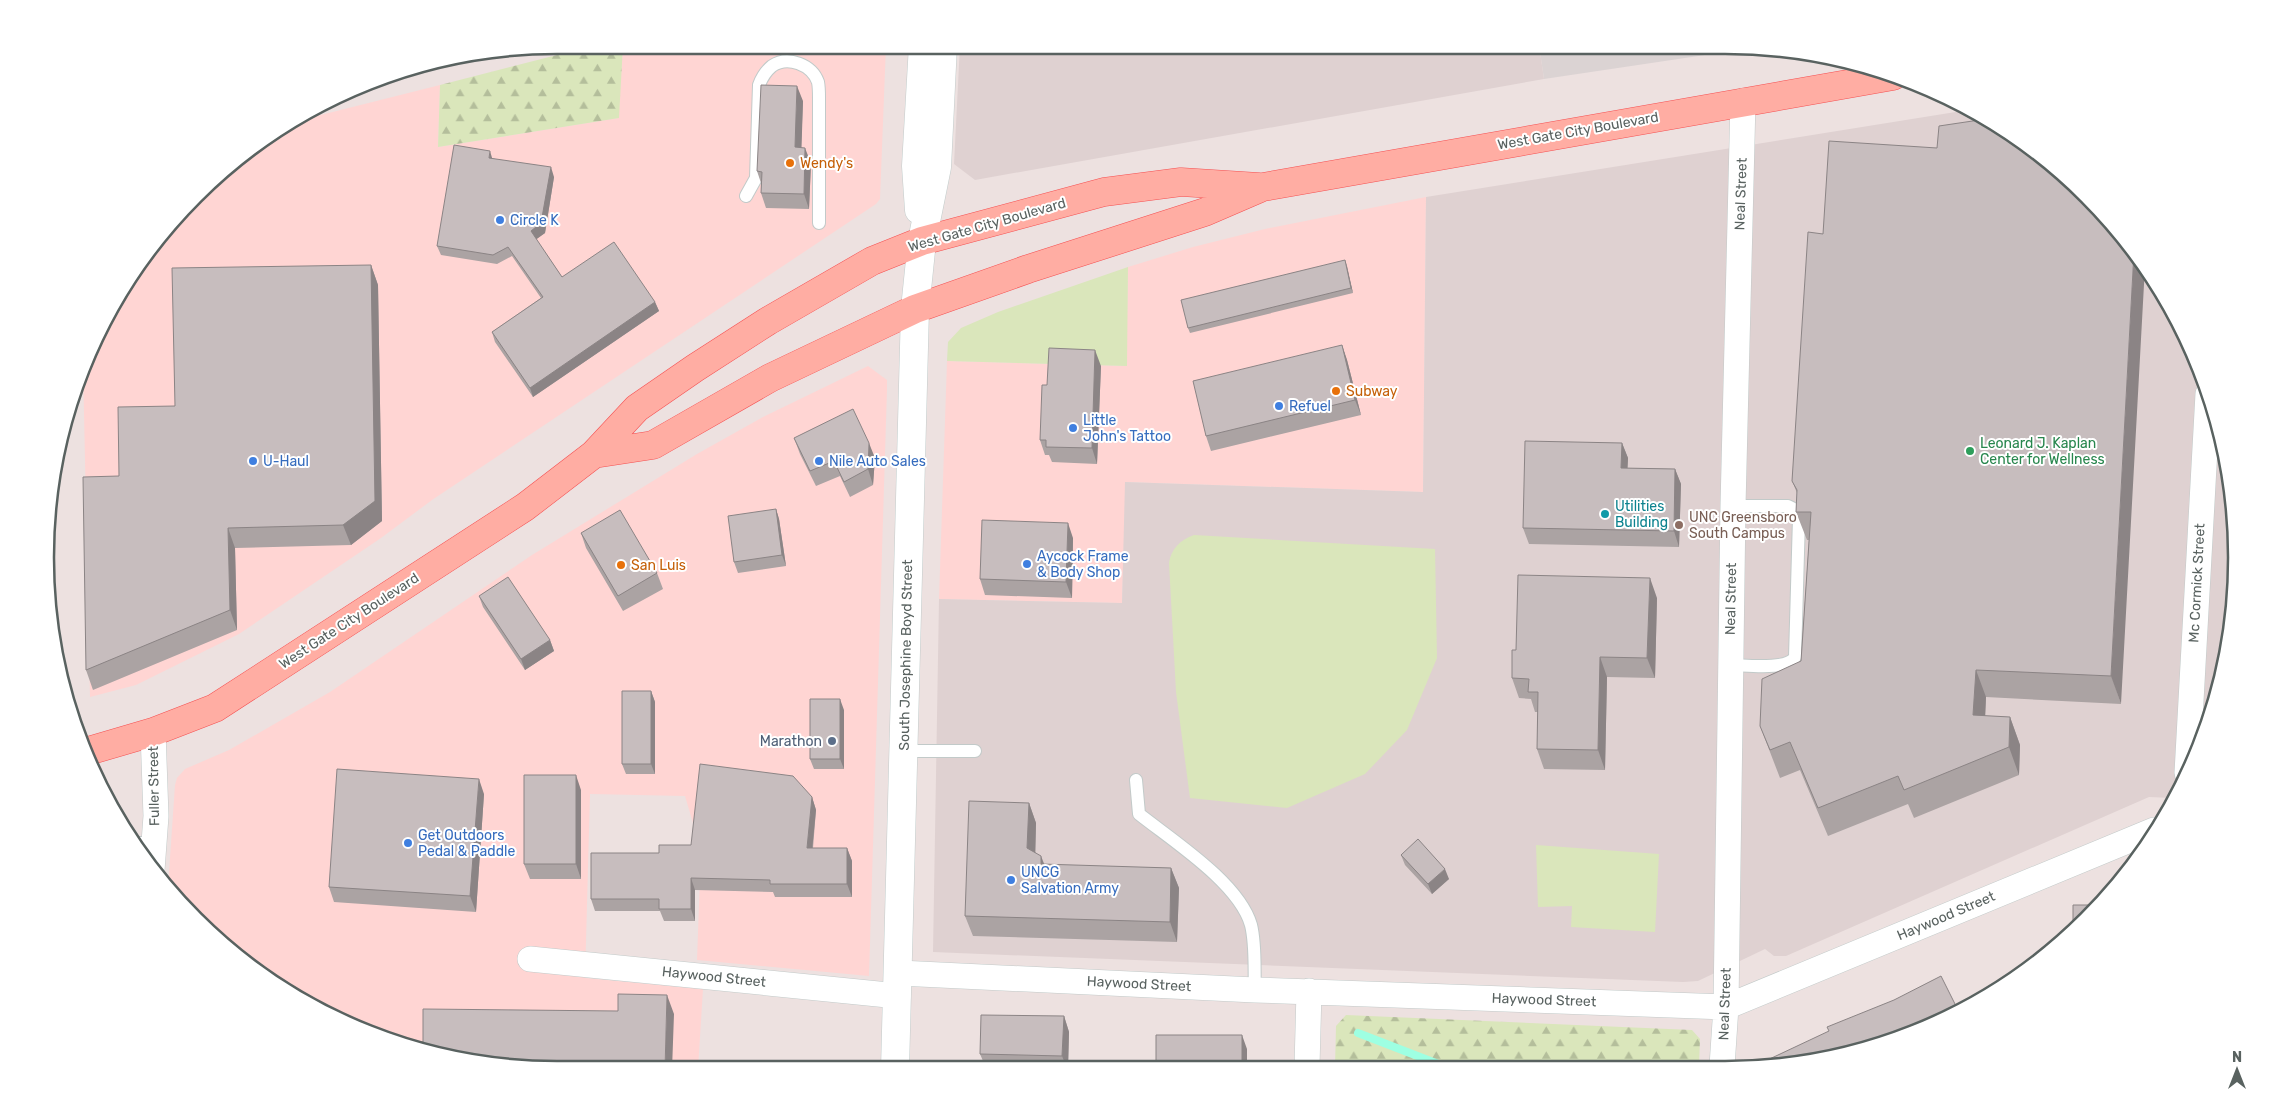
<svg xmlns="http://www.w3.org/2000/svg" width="2282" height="1115" viewBox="0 0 2282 1115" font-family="Rubik,sans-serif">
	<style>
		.commercial { fill: #ffd5d3 }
		.industrial { fill: #dbd3d3 }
		.education { fill: #dfd1d1 }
		.green { fill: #dae6bb }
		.forest { fill: url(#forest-firs) }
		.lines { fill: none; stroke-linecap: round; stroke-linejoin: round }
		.stream { stroke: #9effe2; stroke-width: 8 }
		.lane-casing { stroke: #c2cac9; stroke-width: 14 }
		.street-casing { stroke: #c2cac9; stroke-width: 26 }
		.secondary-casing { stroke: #c2cccb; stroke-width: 29 }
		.primary-casing { stroke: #f55052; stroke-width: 29 }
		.lane { stroke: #fff; stroke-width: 12 }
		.street { stroke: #fff; stroke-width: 25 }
		.secondary { stroke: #fff; stroke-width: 28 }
		.primary { stroke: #ffada3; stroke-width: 28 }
		.wall { fill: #aba3a3 }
		.shaded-wall { fill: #8b8485 }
		.building { fill: #c7bdbe; stroke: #8b8485 }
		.food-dot { fill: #e8710a; stroke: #fff; stroke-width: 2 }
		.shop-dot { fill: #3f7fe0; stroke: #fff; stroke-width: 2 }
		.leisure-dot { fill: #2e9e5b; stroke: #fff; stroke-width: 2 }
		.culture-dot { fill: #0f9aa8; stroke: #fff; stroke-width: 2 }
		.education-dot { fill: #8d6e63; stroke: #fff; stroke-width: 2 }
		.service-dot { fill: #5c6f8a; stroke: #fff; stroke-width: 2 }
		.labels { text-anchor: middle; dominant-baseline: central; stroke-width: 4; stroke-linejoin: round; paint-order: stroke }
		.street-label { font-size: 14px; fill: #596260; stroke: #fff }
		.food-label { font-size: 14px; fill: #c56008; stroke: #fff; text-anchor: start }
		.shop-label { font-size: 14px; fill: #366cbe; stroke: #fff; text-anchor: start }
		.leisure-label { font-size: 14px; fill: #27864d; stroke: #fff; text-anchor: start }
		.culture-label { font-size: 14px; fill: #0d838f; stroke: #fff; text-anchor: start }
		.education-label { font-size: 14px; fill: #785e54; stroke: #fff; text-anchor: start }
		.service-label { font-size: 14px; fill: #4e5e75; stroke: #fff; text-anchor: end }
		.rim { fill: none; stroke: #596260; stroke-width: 2.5 }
	</style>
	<defs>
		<pattern id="forest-firs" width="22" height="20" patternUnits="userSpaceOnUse" patternTransform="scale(1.25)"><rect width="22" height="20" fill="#dae6bb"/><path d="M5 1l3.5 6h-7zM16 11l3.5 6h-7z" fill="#b4be9b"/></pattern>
	</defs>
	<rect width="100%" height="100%" fill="#ede1e0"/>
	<path class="commercial" d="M623,45H886L880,199L876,204L432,500L381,538L239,634L136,685L90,697L83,365L131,273L172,219L245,151L285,124L440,85L438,147L618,118Z
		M1426,197L1423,492L1126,482L1122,603L939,599L947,361L1126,366L1128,267L1193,247L1265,229Z
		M868,366L887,380V389L869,976L697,960L701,850L685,796L590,794L585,978L703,989L698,1069L557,1070L457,1060L361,1031L273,984L219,943L168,887L175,785L177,778L185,769L229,750L330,692L532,555L697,454L763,417Z"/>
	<path class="industrial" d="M1539,45H1725L1752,48L1544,79Z"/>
	<path class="education" d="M960,45H1539L1544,79L975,180L954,164Z
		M1968,110L2009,132L2087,195L2151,273L2198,362L2227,458L2237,558L2227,658L2198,754L2172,798L2149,797L1786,956H1774L1765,949L1698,981L1683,982L933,952L939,599L1122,603L1125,482L1423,492L1426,197Z"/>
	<path class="green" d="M1128,267L1127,366L947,361L948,342L961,328L998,312Z
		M1194,535L1435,549L1437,658L1407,730L1365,774L1287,808L1190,798L1176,692L1169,563C1171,549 1180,540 1194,535Z
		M1536,845L1659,854L1655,932L1571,927L1572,906L1538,907Z"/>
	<path class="forest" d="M596,45H623L619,118L438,147L440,85Z
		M1346,1015L1692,1030L1700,1039L1699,1066L1335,1067L1336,1026Z"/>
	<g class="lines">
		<path class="stream" d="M1358,1033L1446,1067"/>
		<defs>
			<path id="lane" d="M746,196L756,178L759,85C762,77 766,71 772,66C788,55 812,65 818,82C819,87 819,93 819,98V223
				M1730,665C1746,665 1787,671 1795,657L1799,518L1792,508L1788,506H1733
				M904,751H975
				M1136,780L1139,814C1173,841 1239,883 1251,925C1256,945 1254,969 1255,990
				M134,843H153"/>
			<path id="street" d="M2187,773L2208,394
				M152,870L156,816L153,732
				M530,959L898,996
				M899,973L1255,990L1726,1007L2154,830
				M1722,1066L1726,1007L1733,506L1743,101
				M1307,1067L1309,991"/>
			<path id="secondary" d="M919,210L916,166L923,45
				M895,1069L915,309L922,241L937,167L943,45"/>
			<path id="primary" d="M594,454L653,445L770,378L915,309L1028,269L1205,212L1263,187L1893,76
				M85,752L153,732L215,708L525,507L594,454L637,408L695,368L768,321L872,261L922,241L1104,192L1181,182L1259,187"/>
		</defs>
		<use href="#lane" class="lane-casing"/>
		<use href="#street" class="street-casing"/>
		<use href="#secondary" class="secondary-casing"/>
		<use href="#primary" class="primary-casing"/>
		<use href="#lane" class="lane"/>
		<use href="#street" class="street"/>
		<use href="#secondary" class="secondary"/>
		<use href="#primary" class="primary"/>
	</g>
	<path class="wall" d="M803,101L801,148L811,163L809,209L766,208L761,193V183L757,171Z
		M1937,148L2121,704L1986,697L1985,716L2010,717L2020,745L2019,775L1914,818L1908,804L1828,836L1800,770L1780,778L1760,726L1801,661L1809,540H1807L1796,512L1797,493L1792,481L1823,234Z
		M492,158L554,177L545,233L536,239L562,277L655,302L659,311L533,397L495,342L492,332L541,298L512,256L497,264L441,255L437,246Z
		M1345,260L1353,293L1190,333L1188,328Z
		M371,265L378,285L382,521L351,545L235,548L237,630L93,690L86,670L119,476L175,406Z
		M1342,345L1347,360L1361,415L1211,451L1206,436Z
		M1101,366L1097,464L1052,462L1049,455H1045L1040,440L1047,385Z
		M794,438L875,458L873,485L850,497L840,476L816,486L800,454Z
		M1622,443L1628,458L1627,468L1675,469L1681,484L1679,547L1529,544L1523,528Z
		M776,509L779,519L786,566L738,573L734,562Z
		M581,533L657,573L663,589L623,611L586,548Z
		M1073,538L1072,598L985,595L980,579Z
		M479,596L550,640L554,651L525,670L483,607Z
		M1657,598L1655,678L1607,677L1605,770L1544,769L1537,749L1538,712H1535L1531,699L1519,698L1512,678L1516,650Z
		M651,691L655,702V774H626L622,764Z
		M844,710V769H814L810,759Z
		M581,790V879H530L524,864Z
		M484,794L476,912L334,902L329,887Z
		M812,797L816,810L813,848H847L852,861V897H775L773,892L695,890V921H664L660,911H595L591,899L659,853L691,845Z
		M1029,803L1036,823L1035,852L1044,865L1171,868L1179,888L1177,942L973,936L965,916Z
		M1401,855L1449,879L1432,894L1405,865Z
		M1064,1016L1069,1032L1068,1068H986L980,1054Z"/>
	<path class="shaded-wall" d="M797,86L803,101L801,163L795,147Z
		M805,148L811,163L809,209L804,194Z
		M490,151L493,161L489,158Z
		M551,167L554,177L545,233L534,241L531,231Z
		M2134,252L2145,266L2121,704L2111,676Z
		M1345,260L1347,266L1353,293L1351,288Z
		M371,265L378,285L382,521L351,545L343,525Z
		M655,302L659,311L533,397L530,388Z
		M1342,345L1347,360L1361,415L1355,400Z
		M1095,350L1101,366L1097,464L1092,448Z
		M869,443L875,458L873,485L868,469Z
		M1622,443L1628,458L1627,483L1621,468Z
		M1675,469L1681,484L1679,547L1674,531Z
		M776,509L779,519L786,566L782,555Z
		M1068,523L1073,538L1072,598L1066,582Z
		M228,528L235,548L237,630L230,610Z
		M1650,578L1657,598L1655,678L1647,658Z
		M550,640L554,651L525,670L521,659Z
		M1600,657L1607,677L1605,770L1598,750Z
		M1976,670L1986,697L1984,743L1973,715Z
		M651,691L655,702V774L651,764Z
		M840,699L844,710V769L840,759Z
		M2010,717L2020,745L2019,775L2009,747Z
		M576,775L581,790V879L576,864Z
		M479,779L484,794L476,912L470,896Z
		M812,797L816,810L811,861L807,848Z
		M1029,803L1036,823L1035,868L1027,848Z
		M847,848L852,861V897L847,884Z
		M1041,856L1049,876L1041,864Z
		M1171,868L1179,888L1177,942L1170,922Z
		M1445,869L1449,879L1432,894L1428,884Z
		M691,878L695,890V921L691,909Z
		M667,995L674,1014L672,1070H665Z
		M1064,1016L1069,1032L1068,1068H1067L1062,1056Z
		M1242,1035L1247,1049V1068H1242Z"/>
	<path class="building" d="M761,85L797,86L795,147L805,148L804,194L761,193L762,172L757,171Z
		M1986,119L2009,132L2087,195L2134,252L2111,676L1976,670L1973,715L2010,717L2009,747L1904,790L1898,776L1818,808L1790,742L1770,750L1760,726L1762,679L1801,661L1811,512H1796L1797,490L1792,481L1808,232L1823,234L1829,141L1937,148L1939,126Z
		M454,145L490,151L489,158L551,167L541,223L531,231L562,277L614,242L655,302L530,388L492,332L543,297L508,247L493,255L437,246Z
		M1345,260L1351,288L1188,328L1181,300Z
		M371,265L375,501L343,525L228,528L230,610L86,670L83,477L119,476L118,407L175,406L172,268Z
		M1342,345L1355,400L1206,436L1193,381Z
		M1049,348L1095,350L1092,448L1046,447V440H1040L1042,385H1047Z
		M853,409L869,443L868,469L844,482L834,461L810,471L794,438Z
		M1525,441L1622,443L1621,468L1675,469L1674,531L1523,528Z
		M776,509L782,555L734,562L728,516Z
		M620,510L657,573L618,596L581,533Z
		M982,520L1068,523L1066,582L980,579Z
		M1518,575L1650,578L1647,658L1600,657L1598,750L1537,749L1538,692H1528L1529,679L1512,678V650H1516Z
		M508,577L550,640L521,659L479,596Z
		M622,691H651V764H622Z
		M810,699H840V759H810Z
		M700,764L793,776L812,797L807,848H847V884H770V880L691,878V909H659V899H591V853H659V845H691Z
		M337,769L479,779L470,896L329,887Z
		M524,775H576V864H524Z
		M969,801L1029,803L1027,848L1041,856V864L1171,868L1170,922L965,916Z
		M1418,839L1445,869L1428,884L1401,855Z
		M2073,905H2096L2073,927Z
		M1941,976L1958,1010L1921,1031L1792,1066H1763L1761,1063L1829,1031L1827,1027L1894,1000Z
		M618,994L667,995L665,1070H557L457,1060L398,1042H423V1009L618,1011Z
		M981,1015L1064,1016L1062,1056L980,1054Z
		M1156,1035H1242V1068H1156Z
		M789,1068H833V1069H789Z"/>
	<g class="food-dot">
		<circle cx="790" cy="163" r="5"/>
		<circle cx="1336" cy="391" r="5"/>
		<circle cx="621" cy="565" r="5"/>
	</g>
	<g class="shop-dot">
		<circle cx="500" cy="220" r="5"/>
		<circle cx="1279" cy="406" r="5"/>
		<circle cx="1073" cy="428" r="5"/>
		<circle cx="253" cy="461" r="5"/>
		<circle cx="819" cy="461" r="5"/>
		<circle cx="1027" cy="564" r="5"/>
		<circle cx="408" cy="843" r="5"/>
		<circle cx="1011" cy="880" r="5"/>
	</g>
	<circle class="leisure-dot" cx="1970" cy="451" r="5"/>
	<circle class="culture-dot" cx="1605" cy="514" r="5"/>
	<circle class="education-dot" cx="1679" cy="525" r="5"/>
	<circle class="service-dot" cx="832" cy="741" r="5"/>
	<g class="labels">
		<g class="street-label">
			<text transform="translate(1578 131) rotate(-10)">West Gate City Boulevard</text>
			<text transform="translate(1741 194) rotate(-88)">Neal Street</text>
			<text transform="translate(987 225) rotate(-16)">West Gate City Boulevard</text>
			<text transform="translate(2197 583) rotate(-87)">Mc Cormick Street</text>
			<text transform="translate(1731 599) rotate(-89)">Neal Street</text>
			<text transform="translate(349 621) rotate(-33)">West Gate City Boulevard</text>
			<text transform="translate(906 655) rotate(-89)">South Josephine Boyd Street</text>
			<text transform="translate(154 786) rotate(-91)">Fuller Street</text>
			<text transform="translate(1946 916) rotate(-23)">Haywood Street</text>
			<text transform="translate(714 977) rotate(6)">Haywood Street</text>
			<text transform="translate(1139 984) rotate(3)">Haywood Street</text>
			<text transform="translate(1544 1000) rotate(2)">Haywood Street</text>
			<text transform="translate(1725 1004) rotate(-88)">Neal Street</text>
		</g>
		<g class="food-label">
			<text x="800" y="163">Wendy's</text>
			<text x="1346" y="391">Subway</text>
			<text x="631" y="565">San Luis</text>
		</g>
		<g class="shop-label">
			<text x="510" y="220">Circle K</text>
			<text x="1289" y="406">Refuel</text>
			<text x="1083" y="420">Little<tspan x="1083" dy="16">John's Tattoo</tspan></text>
			<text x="263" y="461">U-Haul</text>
			<text x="829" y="461">Nile Auto Sales</text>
			<text x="1037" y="556">Aycock Frame<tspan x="1037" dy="16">&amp; Body Shop</tspan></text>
			<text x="418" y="835">Get Outdoors<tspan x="418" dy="16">Pedal &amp; Paddle</tspan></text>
			<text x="1021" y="872">UNCG<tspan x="1021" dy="16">Salvation Army</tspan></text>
		</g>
		<g class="leisure-label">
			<text x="1980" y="443">Leonard J. Kaplan<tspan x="1980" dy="16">Center for Wellness</tspan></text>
		</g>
		<g class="culture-label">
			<text x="1615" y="506">Utilities<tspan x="1615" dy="16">Building</tspan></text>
		</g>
		<g class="education-label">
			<text x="1689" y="517">UNC Greensboro<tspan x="1689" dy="16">South Campus</tspan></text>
		</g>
		<g class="service-label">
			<text x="822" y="741">Marathon</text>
		</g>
	</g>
	<path d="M0 0H2282V1115H0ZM557 54H1725A503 503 0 0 1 2228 557V558A503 503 0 0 1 1725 1061H557A503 503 0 0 1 54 558V557A503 503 0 0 1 557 54Z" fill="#fff" fill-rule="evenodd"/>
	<path class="rim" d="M557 54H1725A503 503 0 0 1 2228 557V558A503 503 0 0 1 1725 1061H557A503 503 0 0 1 54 558V557A503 503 0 0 1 557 54Z"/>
	<g transform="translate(2237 1070)" stroke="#ffffff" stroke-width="4" paint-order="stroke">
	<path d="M0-4L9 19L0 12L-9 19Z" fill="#596260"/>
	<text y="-8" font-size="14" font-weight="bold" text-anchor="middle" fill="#596260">N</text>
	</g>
</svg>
